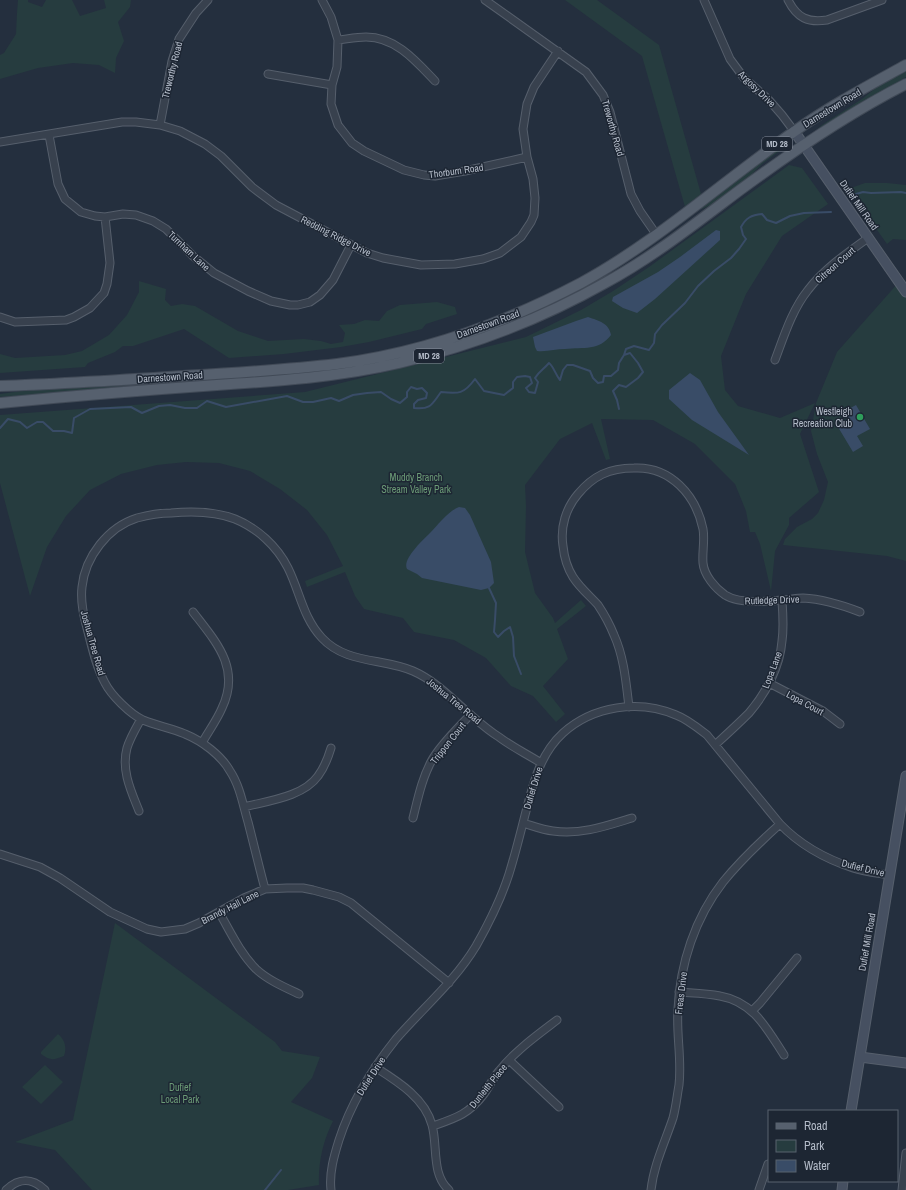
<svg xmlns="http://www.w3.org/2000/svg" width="906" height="1190" viewBox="0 0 906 1190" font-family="'Archivo Narrow',sans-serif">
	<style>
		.green { fill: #263c3f }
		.water { fill: #394c67 }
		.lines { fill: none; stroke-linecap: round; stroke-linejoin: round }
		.stream { stroke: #394c67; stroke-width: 2 }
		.street-casing { stroke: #565f6c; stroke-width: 9 }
		.secondary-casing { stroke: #565f6c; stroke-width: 11 }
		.primary-casing { stroke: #414a57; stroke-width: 12 }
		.street { stroke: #38414e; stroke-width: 7 }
		.secondary { stroke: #465061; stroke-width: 9 }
		.primary { stroke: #56606e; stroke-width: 10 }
		.leisure-dot { fill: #2e9e5b; stroke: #1d2633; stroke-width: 1.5 }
		.labels { text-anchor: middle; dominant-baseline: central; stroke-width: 3; stroke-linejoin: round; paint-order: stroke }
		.shield { fill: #1d2633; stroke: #878f9c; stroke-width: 1 }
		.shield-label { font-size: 9px; font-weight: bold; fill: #b4bcc9 }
		.street-label { font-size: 10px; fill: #b4bcc9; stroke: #1d2633 }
		.poi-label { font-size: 10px; fill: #b4bcc9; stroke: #1d2633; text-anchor: end }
		.park-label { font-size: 10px; fill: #6b9a76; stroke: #1d2633 }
	</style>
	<rect width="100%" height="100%" fill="#242f3e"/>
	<path class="green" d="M18,0H28V2L42,7L46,0H72L80,16L106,8L104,0H131L130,7L118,22L124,41L116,58L115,73L99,65L73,63L38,68L0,79V55L4,53L16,34L17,13Z
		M565,0H597L659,45L701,194L685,207L642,56Z
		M906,71V77L863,102L823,126L816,130L822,125L862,99L877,87Z
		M786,146L762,164L746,180L721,200L702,209L701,208C728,187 755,163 785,146Z
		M789,165L802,168L828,204L782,236L746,294L721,356L725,390L738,406L780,418L815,403L800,434L819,492L789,518V525L775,551L771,591L760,544L755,532H750L746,511L735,484L695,444L653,420L601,419L610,459L606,460L592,423L560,439L525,485L526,506L525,552L535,593L553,618L555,623L581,600L586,606L557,629L568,659L543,686L565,714L556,722L533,696L511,686L486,658L454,640L414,632L403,618L364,609L355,596L345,572L307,587L305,581L343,566L327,535L307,510L280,489L250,471L219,463L186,462L157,465L121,474L90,490L66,516L47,547L30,596L0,483V415L305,392L526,337L581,310L613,291L649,267Z
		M865,183H887L906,185V240L893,239L887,244L848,189Z
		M139,281L166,289L165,300L171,306L182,304L195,306L238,331L268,341L304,339L321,341L331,344L343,342L345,333L339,325L354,324L365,320L379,321L387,311L400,305L437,302L455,307L457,314L426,324L422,329L369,342L341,347L284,354L229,358L184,329L133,346H123L115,352L88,363L85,367L0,373V354L15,358L65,355L82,351L109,335L127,315L139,292Z
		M899,282L906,292V561L887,556L783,545L785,539L797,527L812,519L818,513L824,500L828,482L817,454L811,431L816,403L837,352Z
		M576,291L577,293L520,321L424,353L358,368L278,377L0,397V394L29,390L129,384L301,372L491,329L533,312Z
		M115,923L275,1042L282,1051L320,1057L312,1078L291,1102L333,1121C323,1141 318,1163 319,1185L288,1190H92L55,1150L15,1142L73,1120Z
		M58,1034C65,1040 67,1047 64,1056C53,1060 51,1061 41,1054V1052Z
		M45,1065L63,1082L41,1104L22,1087Z"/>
	<path class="water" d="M716,230L720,231V240L655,299L637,313L623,308L612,301L613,297L658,272L680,257Z
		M588,317C599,321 609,323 611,335C599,351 584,347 565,349C556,349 547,352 537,351L535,347L533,337L576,321Z
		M690,373L700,380L718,412L749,455L692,420L669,399V390Z
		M856,405L870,429L857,436L863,446L853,452L838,427L850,420L845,411Z
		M459,507L465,508L470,515L491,562L494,583L489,588L481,590L422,578L417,574L407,569C404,563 410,555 414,550C418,544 424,539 429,534C438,525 447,512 459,507Z"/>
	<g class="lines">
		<path class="stream" d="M856,194L863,192L871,193L901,192L906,193
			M619,409L617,400L613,391L619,385L626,387L638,378L643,372L638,363L630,353L624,355
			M0,428L8,419L20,422L27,428L37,422H43L53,431H64L72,433L74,418L90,409L131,407L142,413L159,406L170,405L185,408H197L207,401L226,407L287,396L303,402H313L331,398L339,401L353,395L367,393L381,392L391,399L400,403L407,397V392L411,387L417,389L422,388L427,393L426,398L418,400L414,404V408C431,410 432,404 441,392C459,394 464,394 475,379L484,391L504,395L513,388V382L517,377L525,376L530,377L532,383L526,388L529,392L535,393L538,382L535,378C539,371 544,369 549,363C554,367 555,374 560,380L563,370L567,365H573L590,371L593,378L598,383L603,382L604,376H611L618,370L619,363L624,355L626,349L634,346L649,350L654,343L655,334L662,325L685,303L698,286L714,271L731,258L739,249L746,239L743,235L741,227C746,218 751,215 762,214L767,220L776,223L790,216L804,213L831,212
			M489,588L496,603L495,620L494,632L498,637L504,631L510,627L513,637L514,656L521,674
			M265,1190L281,1170"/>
		<defs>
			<path id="street" d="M322,0L331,17L338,40L337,67L332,85L331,104L338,125L352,143L364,151L404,170L424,175L435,176L465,171L527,157
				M485,0L586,72L603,95L610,112L631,194L640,211L656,234
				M704,0L730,59L744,78L768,99L782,115L794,131
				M788,0C797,18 808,23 827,20L882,0
				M338,40C347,39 357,37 366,37C396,37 416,61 435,81
				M268,74L332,85
				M160,125L172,61L179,39L196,13L208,0
				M49,135L58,184L65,199L81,212L95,216L105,217L123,214L136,215L153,221L166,229L193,256L214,273L248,291L271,301L290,305H298L310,302L320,295L333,280L351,245
				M0,142L122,122H136L160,125L180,131L205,144L221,156L252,187L276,205L367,253L383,258L421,265L455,264L483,259L500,253L521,237L531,222L534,215L535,198L533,179L527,157L523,129L527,104L534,87L558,51
				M0,317L15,322L66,320L74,317L90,308L104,293L107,284L110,263L105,217
				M775,360C784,336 792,310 808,290C824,269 847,253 868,238
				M193,612C216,642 241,668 222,708C217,720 208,732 202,743
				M769,683L823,711L840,724
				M629,707C626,682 624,657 614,635C610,625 604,614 598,605C590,596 580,588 573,577C568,569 564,556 563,546C560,527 566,508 578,494C593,476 609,468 634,468C670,466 696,495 703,529C705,540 702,552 703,563C704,575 715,588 725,595C739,604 765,602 782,600C789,600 796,598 803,598C823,599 842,605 860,612
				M715,745C726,735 738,724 749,713C766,693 780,667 782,641C784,627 783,614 782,601
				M244,807C267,801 303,797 318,776C324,768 328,758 331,748
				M139,811C131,791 121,770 127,748C130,738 136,728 141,719
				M413,818C418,798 422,778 432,760C440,745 459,727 470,715
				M523,823C533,826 543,830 553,831C581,835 606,826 632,818
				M0,854L40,867L60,878L110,912L147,929L161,932L185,929L199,923L244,898L265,889L287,888H303L313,890L339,897L351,903L449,983
				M265,889C259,867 254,845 248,822C243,805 240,786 230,771C221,755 202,741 185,734C172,728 157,726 143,720C130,714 111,695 105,683C97,668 93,652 89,636C85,620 80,604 82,587C85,557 108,527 137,518C148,515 160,513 171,513C193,511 214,511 235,519C257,528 277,546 288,568C300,592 303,618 322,638C346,664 383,658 413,671C436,681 453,700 472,716C480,723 489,731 499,737C512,747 527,754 541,763
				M219,912C230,931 240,953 256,969C268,980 284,987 299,994
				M679,992C692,993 706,993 720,996C754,1002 767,1029 784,1055
				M752,1011L760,1003L797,958
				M509,1060L559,1107
				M375,1067C397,1081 425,1098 432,1125C438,1146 431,1174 449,1190
				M433,1126C456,1118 469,1114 484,1094C489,1087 493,1078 499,1071C515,1051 536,1036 557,1020
				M6,1190C19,1178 31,1177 45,1190
				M331,1190C329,1173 334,1156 339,1140C351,1103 372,1069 396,1039C423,1008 455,981 476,946C489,923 501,899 509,874C515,855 520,835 525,815C533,785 539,755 563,733C593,706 639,699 676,715C687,719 698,728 707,735L780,824C800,845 826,859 853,868C865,872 877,873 889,875
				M651,1190C654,1164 665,1142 673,1118C676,1107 677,1096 679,1085C682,1059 676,1034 678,1009C680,964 695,918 723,882C740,861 760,842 780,824
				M759,1190L768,1164
				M902,1190L906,1153"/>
			<path id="secondary" d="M794,131L906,292
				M860,1057L906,1063
				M851,1111L906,776
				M842,1190L843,1181"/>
			<path id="primary" d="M0,386C61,384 122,380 183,376C234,373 286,370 337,364C422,353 505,323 581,283C658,241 723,181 795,131C830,106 868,86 906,65
				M0,403C72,396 145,390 217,385C278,381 339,377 399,363C470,346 541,319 605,283C653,257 696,223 740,190C793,151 847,114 906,84"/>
		</defs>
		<use href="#street" class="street-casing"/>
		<use href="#secondary" class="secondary-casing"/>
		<use href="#primary" class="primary-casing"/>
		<use href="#street" class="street"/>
		<use href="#secondary" class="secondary"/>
		<use href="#primary" class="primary"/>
	</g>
	<circle class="leisure-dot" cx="860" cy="417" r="4"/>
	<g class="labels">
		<g class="shield">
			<rect x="762" y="137" width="30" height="14" rx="3"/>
			<rect x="414" y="349" width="30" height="14" rx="3"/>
		</g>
		<g class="shield-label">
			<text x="777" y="144">MD 28</text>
			<text x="429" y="356">MD 28</text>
		</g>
		<g class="street-label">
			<text transform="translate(172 70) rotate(-76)">Treworthy Road</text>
			<text transform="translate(757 89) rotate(44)">Argosy Drive</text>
			<text transform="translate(832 108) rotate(-31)">Darnestown Road</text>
			<text transform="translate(613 128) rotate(74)">Treworthy Road</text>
			<text transform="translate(456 171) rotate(-8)">Thorburn Road</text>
			<text transform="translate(859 205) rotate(55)">Dufief Mill Road</text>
			<text transform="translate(336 236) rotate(27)">Redding Ridge Drive</text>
			<text transform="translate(189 251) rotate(43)">Turnham Lane</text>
			<text transform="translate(835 265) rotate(-41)">Citreon Court</text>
			<text transform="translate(488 324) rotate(-20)">Darnestown Road</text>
			<text transform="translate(170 377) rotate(-4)">Darnestown Road</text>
			<text transform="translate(772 600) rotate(-2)">Rutledge Drive</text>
			<text transform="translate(93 643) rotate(74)">Joshua Tree Road</text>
			<text transform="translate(772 670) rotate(-69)">Lopa Lane</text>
			<text transform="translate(454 701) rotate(39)">Joshua Tree Road</text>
			<text transform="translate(805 703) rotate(28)">Lopa Court</text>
			<text transform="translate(448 743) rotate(-52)">Trippon Court</text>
			<text transform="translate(533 788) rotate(-73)">Dufief Drive</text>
			<text transform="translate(863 868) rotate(14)">Dufief Drive</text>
			<text transform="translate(230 907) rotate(-27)">Brandy Hall Lane</text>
			<text transform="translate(867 942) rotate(-80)">Dufief Mill Road</text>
			<text transform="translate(681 993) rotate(-83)">Freas Drive</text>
			<text transform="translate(371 1076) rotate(-57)">Dufief Drive</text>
			<text transform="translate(488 1086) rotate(-51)">Dunleith Place</text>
		</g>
		<g class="poi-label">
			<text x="852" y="411">Westleigh<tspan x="852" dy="12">Recreation Club</tspan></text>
		</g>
		<g class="park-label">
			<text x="416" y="477">Muddy Branch<tspan x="416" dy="12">Stream Valley Park</tspan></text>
			<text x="180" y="1087">Dufief<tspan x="180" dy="12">Local Park</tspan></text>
		</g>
	</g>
	<rect x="768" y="1110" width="130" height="72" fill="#1d2633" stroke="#59626f"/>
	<rect x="776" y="1123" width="20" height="6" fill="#56606e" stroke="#59626f"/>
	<text x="804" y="1130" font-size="12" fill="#b4bcc9">Road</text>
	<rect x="776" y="1140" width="20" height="12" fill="#263c3f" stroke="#59626f"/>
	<text x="804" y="1150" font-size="12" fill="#b4bcc9">Park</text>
	<rect x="776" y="1160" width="20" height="12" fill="#394c67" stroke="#59626f"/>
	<text x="804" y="1170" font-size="12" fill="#b4bcc9">Water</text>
</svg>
